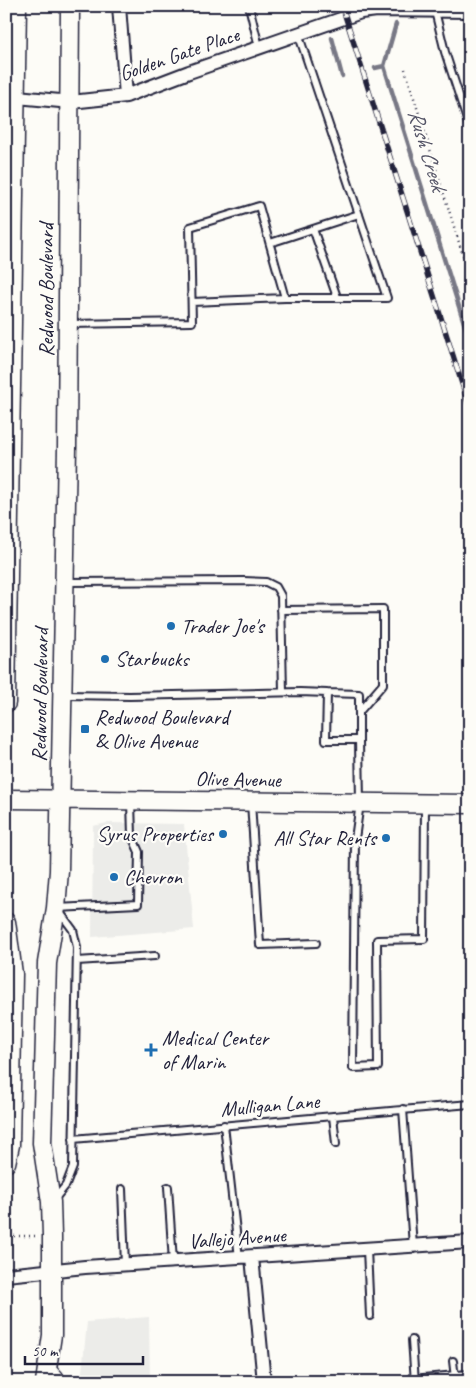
<svg xmlns="http://www.w3.org/2000/svg" width="476" height="1388" viewBox="0 0 476 1388" font-family="Caveat,sans-serif">
	<style>
		.built { fill: #ecece9 }
		.lines { fill: none; stroke-linecap: round; stroke-linejoin: round }
		.stream { stroke: #787885; stroke-width: 4.5 }
		.lane-casing { stroke: #22223b; stroke-width: 10 }
		.street-casing { stroke: #22223b; stroke-width: 16 }
		.secondary-casing { stroke: #22223b; stroke-width: 21 }
		.path { stroke: #22223b; stroke-width: 2.5; stroke-dasharray: 1 4; stroke-linecap: butt }
		.lane { stroke: #fdfcf7; stroke-width: 6 }
		.street { stroke: #fdfcf7; stroke-width: 12 }
		.secondary { stroke: #fdfcf7; stroke-width: 18 }
		.rail-casing { stroke: #22223b; stroke-width: 5.5 }
		.rail { stroke: #fdfcf7; stroke-width: 4; stroke-dasharray: 11; stroke-linecap: butt }
		.poi-dot { fill: #1f6fb2; stroke: #fdfcf7; stroke-width: 2 }
		.labels { text-anchor: middle; dominant-baseline: central; stroke-width: 4.5; stroke-linejoin: round; paint-order: stroke }
		.street-label { font-size: 21px; fill: #22223b; stroke: #fdfcf7 }
		.poi-label { font-size: 21px; fill: #22223b; stroke: #fdfcf7; text-anchor: start }
		.water-label { font-size: 22px; font-style: italic; fill: #545466; stroke: #fdfcf7 }
	</style>
	<rect width="100%" height="100%" fill="#fdfcf7"/>
	<filter id="ink" filterUnits="userSpaceOnUse"><feTurbulence type="fractalNoise" baseFrequency=".02" numOctaves="2"/><feDisplacementMap in="SourceGraphic" scale="10" xChannelSelector="R" yChannelSelector="G"/><feConvolveMatrix kernelMatrix="1 2 1 2 8 2 1 2 1" color-interpolation-filters="sRGB"/></filter>
	<g filter="url(#ink)">
		<path class="built" d="M107,823L184,824L194,929L92,937L93,826Z
			M149,1317L150,1382H81L87,1322Z"/>
		<g class="lines">
			<path class="stream" d="M396,24L384,66L470,342
				M332,38L342,76
				M375,68L384,66"/>
			<defs>
				<path id="lane" d="M249,6L259,47
					M435,11L445,52L470,129
					M313,229L337,297
					M270,243L359,214
					M285,298H387L298,33
					M69,324L192,322L190,227L259,206L285,298L192,302
					M66,582L244,581L266,582L276,587L281,596L283,692
					M281,610L383,609V684L359,712
					M327,693L359,694V740
					M64,695L130,696L300,692L327,693L326,740H359L360,803L355,839L353,1068L378,1067L377,940L424,939L425,805
					M251,802L260,945L316,943
					M57,908L138,904L139,852L132,836L131,801
					M77,961L155,956
					M403,1109L413,1246
					M333,1116L336,1144
					M224,1125L239,1258
					M73,1139L470,1104
					M168,1187L173,1262
					M122,1189L125,1265
					M54,1200L66,1185L73,1167L77,947L73,930L59,911
					M367,1249L370,1316
					M412,1340L415,1382
					M453,1361L455,1378
					M50,1365L59,1375L62,1382"/>
				<path id="street" d="M119,6L126,96
					M6,96L71,102L126,96L189,72L361,12L377,10L470,11
					M252,1257L264,1382
					M6,1275L85,1267L470,1242
					M412,1382L468,1377V1382"/>
				<path id="secondary" d="M6,703L17,6
					M6,799L470,804
					M6,922L13,974L10,1145L6,1163
					M45,1382L52,1335V1236L51,1202L42,1143L47,963L56,908L59,871L67,448L70,6"/>
			</defs>
			<use href="#lane" class="lane-casing"/>
			<use href="#street" class="street-casing"/>
			<use href="#secondary" class="secondary-casing"/>
			<path class="path" d="M405,69L470,278
				M9,1236H37"/>
			<use href="#lane" class="lane"/>
			<use href="#street" class="street"/>
			<use href="#secondary" class="secondary"/>
			<defs>
				<path id="rail" d="M342,6L470,409"/>
			</defs>
			<use href="#rail" class="rail-casing"/>
			<use href="#rail" class="rail"/>
		</g>
	</g>
	<g class="poi-dot">
		<circle cx="171" cy="626" r="5"/>
		<circle cx="105" cy="659" r="5"/>
		<rect x="80" y="724" width="10" height="10" rx="2.5"/>
		<circle cx="223" cy="834" r="5"/>
		<circle cx="386" cy="838" r="5"/>
		<circle cx="114" cy="877" r="5"/>
		<path d="M148.5 1042.5h5v5h5v5h-5v5h-5v-5h-5v-5h5z"/>
	</g>
	<g class="labels">
		<g class="street-label">
			<text transform="translate(179 54) rotate(-19)">Golden Gate Place</text>
			<text transform="translate(46 290) rotate(-90)">Redwood Boulevard</text>
			<text transform="translate(40 695) rotate(-89)">Redwood Boulevard</text>
			<text transform="translate(238 779) rotate(1)">Olive Avenue</text>
			<text transform="translate(270 1105) rotate(-5)">Mulligan Lane</text>
			<text transform="translate(237 1238) rotate(-4)">Vallejo Avenue</text>
		</g>
		<g class="poi-label">
			<text x="181" y="626">Trader Joe's</text>
			<text x="115" y="659">Starbucks</text>
			<text x="95" y="717">Redwood Boulevard<tspan x="95" dy="24">&amp; Olive Avenue</tspan></text>
			<text x="213" y="834" text-anchor="end">Syrus Properties</text>
			<text x="376" y="838" text-anchor="end">All Star Rents</text>
			<text x="124" y="877">Chevron</text>
			<text x="162" y="1038">Medical Center<tspan x="162" dy="24">of Marin</tspan></text>
		</g>
		<g class="water-label">
			<text transform="translate(427 150) rotate(73)">Rush Creek</text>
		</g>
	</g>
	<rect width="476" height="1388" fill="none" stroke="#fdfcf7" stroke-width="25"/>
	<rect x="12" y="12" width="451" height="1363" fill="none" stroke="#22223b" stroke-width="2" filter="url(#ink)"/>
	<path d="M25 1356v8h118v-8" fill="none" stroke="#22223b" stroke-width="2.5"/>
	<text x="32" y="1356" font-size="15" fill="#22223b" stroke="#fdfcf7" stroke-width="4" paint-order="stroke">50 m</text>
</svg>
